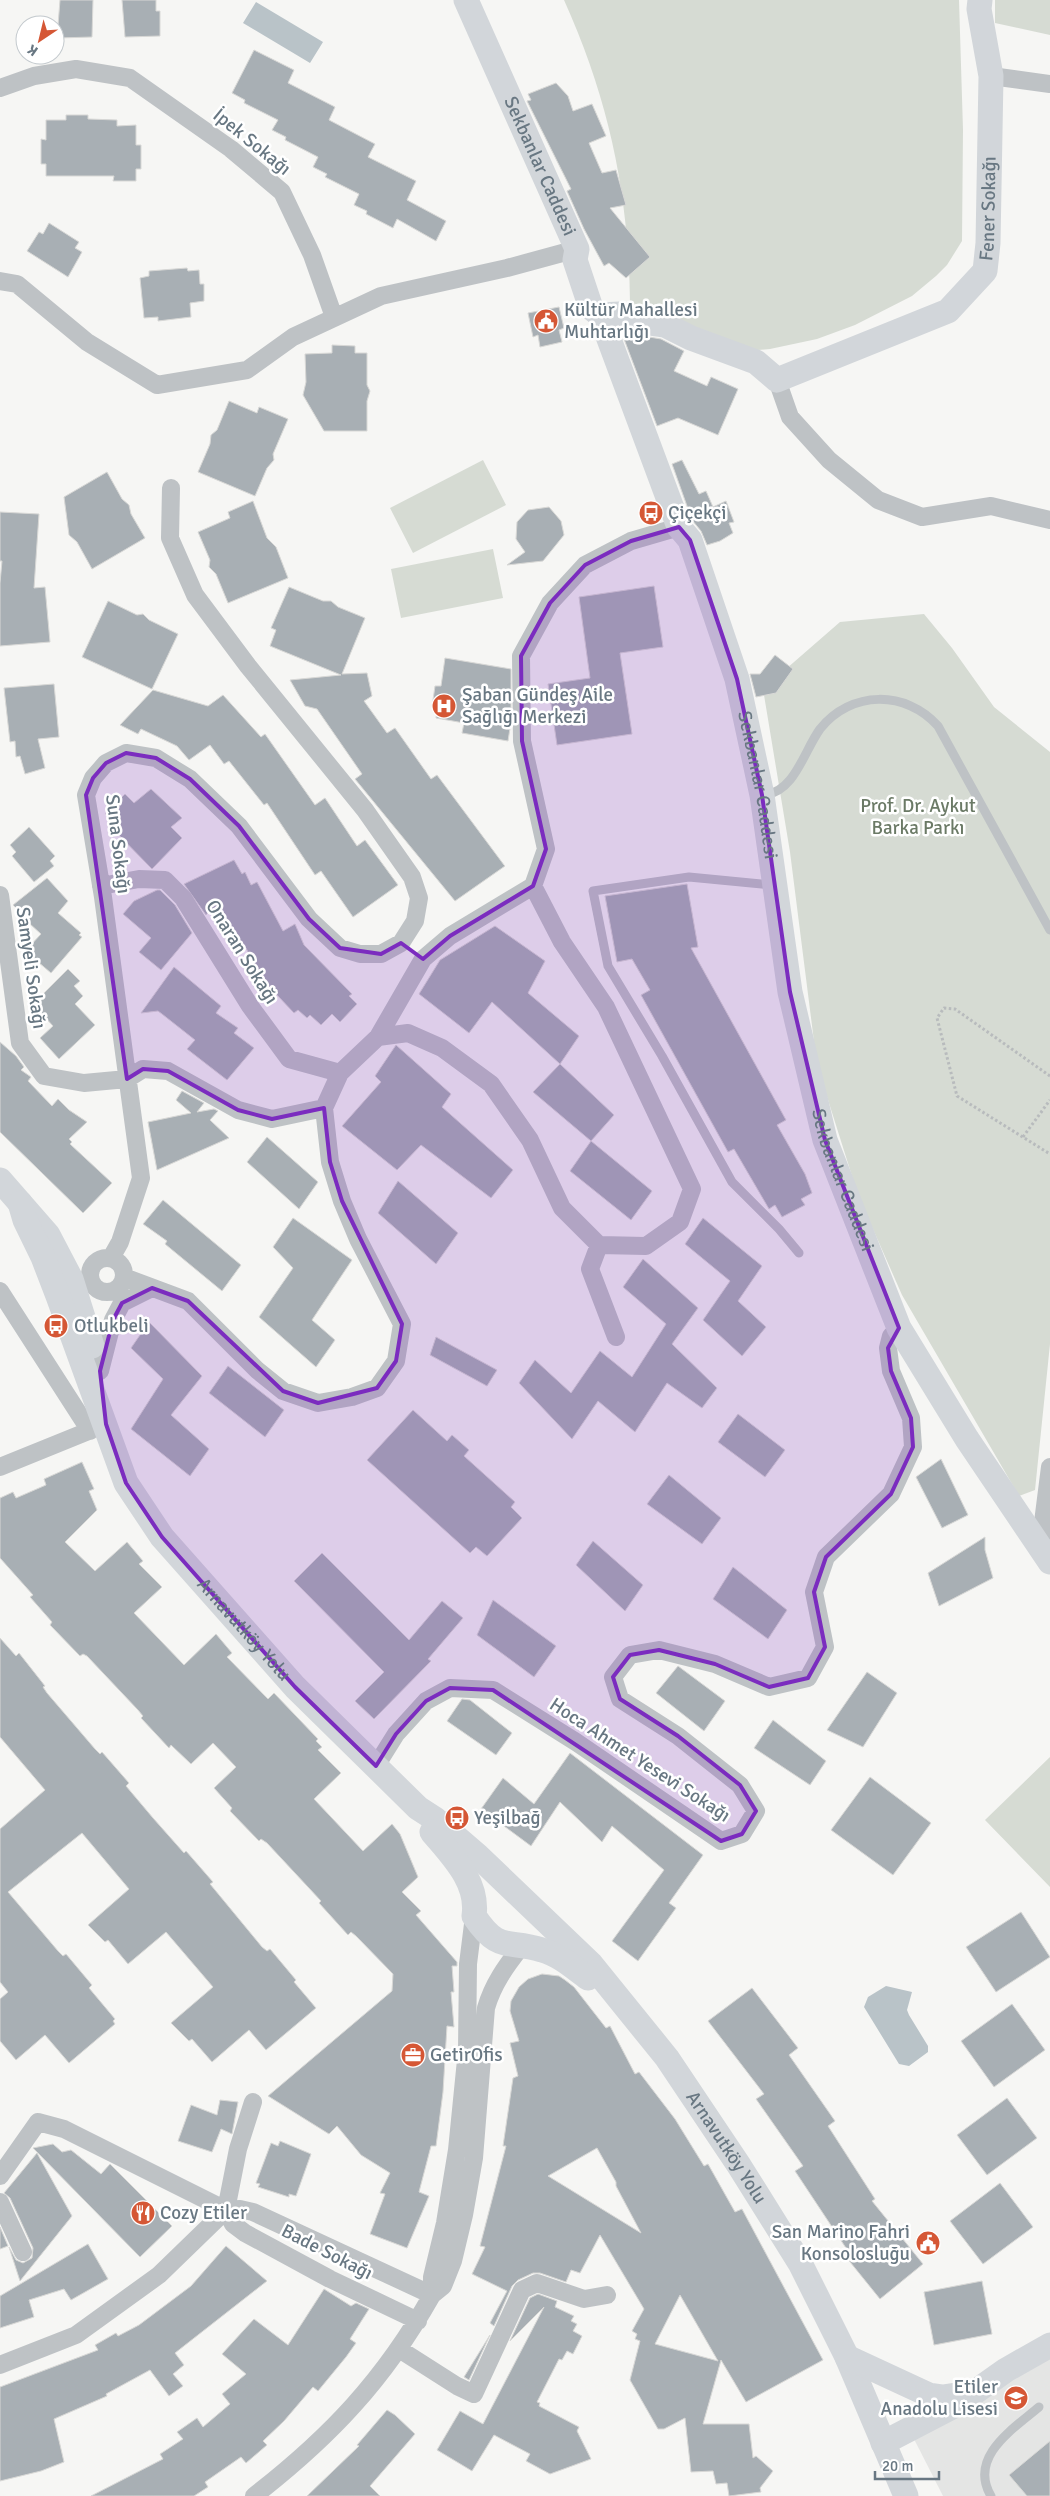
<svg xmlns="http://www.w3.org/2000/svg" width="1050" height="2496" viewBox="0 0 1050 2496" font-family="Signika,sans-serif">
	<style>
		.built { fill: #e4e5e4 }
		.green { fill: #d6dbd3 }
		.water { fill: #b9c3c8 }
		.building { fill: #a8afb4; stroke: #d8d8d6; fill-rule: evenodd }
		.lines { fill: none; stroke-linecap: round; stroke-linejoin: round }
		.path { stroke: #b8bbbd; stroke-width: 3; stroke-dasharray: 2.5 2.5; stroke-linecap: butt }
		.lane { stroke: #bec2c5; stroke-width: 9 }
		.street { stroke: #bec2c5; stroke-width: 18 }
		.secondary { stroke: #d2d6da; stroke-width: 25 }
		.marked { fill: #7b2cbf; fill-opacity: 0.2; stroke: #7b2cbf; stroke-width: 4; stroke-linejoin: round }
		.labels { text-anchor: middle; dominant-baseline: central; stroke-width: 5; stroke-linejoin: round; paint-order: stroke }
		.street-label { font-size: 19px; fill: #687782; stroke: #fff }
		.poi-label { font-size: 19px; fill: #687782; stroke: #fff; text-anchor: start }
		.park-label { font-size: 19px; fill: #6b7a66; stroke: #fff }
	</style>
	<rect width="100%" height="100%" fill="#f6f6f4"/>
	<path class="built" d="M1050,2357V2496H943L914,2439Z"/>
	<path class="green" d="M564,0H959L963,130L962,241L947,265L936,276L912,296L855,325L817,339L770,349L746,351L630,311C630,199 610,102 564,0Z
		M995,0H1050V35L995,23Z
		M483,460L506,505L413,553L390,508Z
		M493,549L503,598L401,618L391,569Z
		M924,614L952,648L994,707L1050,752V1344L1035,1490L1019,1496L902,1295L858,1195L817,1065L790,852L763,689L840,622Z
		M1050,1757V1887L985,1820Z"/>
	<path class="water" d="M256,2L323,42L310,63L243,23Z
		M886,1986L912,1992L907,2010L909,2015L928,2046V2052L909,2066L899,2064L864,2007L868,1997Z"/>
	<path class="building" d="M60,0H93L92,37L57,38Z
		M122,0H156V11H160V36L125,37Z
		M254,50L294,70L288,83L335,107L329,120L375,144L368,157L416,181L407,200L446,221L436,241L397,219L393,228L366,214L367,211L354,205L359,194L325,177L327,174L313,167L318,157L285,140L286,137L272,130L278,120L244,103L245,100L232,93Z
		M556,83L568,96L573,111L592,104L606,136L589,143L602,173L616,170L626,205L610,208L650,257L626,278L609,263L604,266L584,229L567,191L571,189L527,101L531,100L528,94Z
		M66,115H88V119L117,120V126L136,125V145H141V169H136V181H113L114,176H46V164H41V139L46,140V120H66Z
		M49,223L79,242L75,248L82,252L68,277L27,251L39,232L43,234Z
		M187,268L188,271L199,270L200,284H204V301L190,303L191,317L158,321V317L144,318L140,278L149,276V271Z
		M559,307L564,328L559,330L562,342L540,347L538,335L533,337L528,313Z
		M643,336L661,339L684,351L674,371L707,386L711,377L738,389L718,435L678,418L657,426L624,339H642Z
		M332,345L355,346V353H367V385L370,391L367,401V431H324L303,395L306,382L305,354L332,353Z
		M229,401L257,413L259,407L288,419L273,454L274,460L267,468L255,496L198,472L210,444L211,435L217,430Z
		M682,460L699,494L706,491L713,507L726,501L734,522L729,523L733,533L720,541L707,545L701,531L692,520L672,464Z
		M107,472L122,499L129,505L131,514L145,538L92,569L77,542L69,535L64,497Z
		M253,501L267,538L276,547L288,578L228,603L216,574L209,567L210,560L198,532L230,518L228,512Z
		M549,507L561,521L564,535L543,561L507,565L525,552L516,539L517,522L528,510Z
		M0,512L39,514L34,588L45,587L50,642L0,646V583L2,561H0Z
		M654,586L663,647L620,653L632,734L557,745L548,684L590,678L579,597Z
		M289,587L323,601H331L338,607L365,618L342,674L367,673L372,696L364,701L387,733L395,728L431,779L437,775L504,865L505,866L455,901L355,779L362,774L317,709L305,706L290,680L341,675L270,646L276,630L271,628Z
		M108,601L137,615L143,614L149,620L178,634L152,689L82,657Z
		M775,655L793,669L776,693L756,697L750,674H760Z
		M445,658L511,669V722L508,741L462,733L464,723L436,718L437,708L432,707L435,686H441Z
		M54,684L59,737L38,739L45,768L25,774L20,756L16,757L15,741L10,742L4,688Z
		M153,690L208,706L223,695L261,737L265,734L315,805L325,798L357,846L365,840L398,885L353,917L321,871L315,875L267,803L264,805L229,761L224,764L210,745L189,760L177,746L141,729L138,734L120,725Z
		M151,789L182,818L171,827L182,838L152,869L111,827L115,823L105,814L125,794L134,803Z
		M29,827L55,856L50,861L54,866L34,882L12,856L16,852L10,845Z
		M234,860L242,874L245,872L251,885L257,882L283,931L295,924L304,945L352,994L349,996L357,1004L340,1022L332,1014L321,1025L310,1015L307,1018L298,1010L294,1013L261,978L246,948L239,951L226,926L221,929L211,909L206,915L184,884Z
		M47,878L68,901L58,913L81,933L79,935L82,937L51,973L30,955L33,952L28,948L41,934L18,913L20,912L13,905Z
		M687,884L698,947L691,948L786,1120L777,1125L805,1174L812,1193L801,1199L805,1205L782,1217L775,1205L769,1209L734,1149L728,1152L641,995L650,990L632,959L617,962L605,896Z
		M157,890H160L175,905L192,933L161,970L139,952L151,938L123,914L134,901Z
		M495,926L545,961L528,993L579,1036L560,1064L492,1002L469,1033L419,994L440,960Z
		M174,967L221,1006L216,1013L238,1028L234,1033L254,1048L227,1080L187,1049L195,1040L162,1014L158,1011L141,1013Z
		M68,969L80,981L74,986L83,996L75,1004L95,1025L59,1059L40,1038L53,1026L33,1004Z
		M0,1042L16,1056L24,1067L21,1070L31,1077L28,1081L52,1106L58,1099L69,1110L87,1122L69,1139L72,1142L70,1144L112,1183L83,1213L0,1132Z
		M396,1045L451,1094L442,1107L513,1170L491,1198L421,1145L397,1170L342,1126L381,1082L375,1076Z
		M560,1064L614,1115L591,1141L533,1092Z
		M182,1091L204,1103L197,1112L214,1109L218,1111L210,1120L229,1138L157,1170L148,1122L191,1113L176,1100Z
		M267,1137L318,1182L299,1209L247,1162Z
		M591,1141L652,1191L631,1220L570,1171Z
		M398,1181L458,1233L436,1264L378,1213Z
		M163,1200L241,1265L222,1291L165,1244L167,1241L143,1224Z
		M293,1218L352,1260L312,1320L335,1340L316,1367L259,1317L293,1268L273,1247Z
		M703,1218L762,1266L738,1301L766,1327L742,1356L703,1320L730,1281L685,1244Z
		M643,1259L698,1308L672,1344L717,1388L702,1408L667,1383L635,1432L598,1401L572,1439L519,1383L535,1360L571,1393L600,1351L632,1377L666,1324L623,1287Z
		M149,1322L202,1376L171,1415L209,1449L190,1476L131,1429L163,1379L131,1348Z
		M436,1337L497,1370L487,1386L430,1355Z
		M228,1366L284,1410L265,1437L209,1393Z
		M413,1410L447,1441L452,1435L469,1450L464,1456L515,1502L511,1507L522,1518L487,1556L476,1547L470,1553L367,1460Z
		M738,1414L785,1450L765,1477L718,1442Z
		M941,1459L968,1515L942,1528L916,1477Z
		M82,1462L94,1489L89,1491L97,1510L65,1542L95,1571L127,1542L143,1561L139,1564L162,1587L134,1613L184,1665L216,1634L232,1653L227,1657L268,1699L274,1693L318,1739L316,1741L322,1747L318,1750L341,1773L314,1799L363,1851L392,1824L400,1834L418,1877L402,1892L421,1911L416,1915L457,1962V1966H452L454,1992H451L454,2027L447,2026L443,2092L436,2146H431L419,2192L429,2196L407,2248L370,2234L385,2194L380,2193L390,2173L361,2155L337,2126L329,2134L268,2096L392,1991L393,1974L356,1936L351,1932L348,1935L319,1903L321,1901L308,1887L267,1843L261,1839L259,1841L230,1811L232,1808L214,1788L236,1767L213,1743L191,1764L171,1745L169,1748L141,1718L143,1716L138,1710L87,1656L83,1654L80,1656L50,1625L52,1622L30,1597L33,1595L0,1558V1498L13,1492L16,1498L46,1485L44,1479Z
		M669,1475L721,1518L702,1544L647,1504Z
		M985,1537V1550L993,1578L939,1606L928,1573Z
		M593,1541L643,1585L625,1611L576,1565Z
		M322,1553L409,1640L442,1601L463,1618L428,1659L431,1661L374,1719L355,1701L384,1672L294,1581Z
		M733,1567L787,1610L768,1639L713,1599Z
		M493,1600L556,1646L534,1677L477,1635Z
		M0,1638L16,1656L19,1653L45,1686L43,1687L47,1693L95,1749L100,1754L102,1752L129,1783L126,1786L153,1818L184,1853L186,1851L213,1882L210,1884L215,1890L262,1947L267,1951L270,1949L296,1980L294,1982L316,2008L266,2050L249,2030L212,2062L192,2039L189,2041L171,2023L213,1987L166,1932L128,1964L108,1940L105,1942L88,1925L129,1889L82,1833L8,1892L58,1951L63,1956L66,1954L92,1985L89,1988L115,2019L113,2021L115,2024L69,2063L45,2035L16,2060L0,2041V1999L8,1992L0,1982V1829L45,1790L0,1737Z
		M678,1666L725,1701L704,1731L656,1693Z
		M867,1672L897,1693L863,1747L827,1730Z
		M462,1699L470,1700L512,1733L496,1755L447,1721Z
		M773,1720L826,1761L810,1785L754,1748Z
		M570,1753L703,1855L669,1903L676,1908L638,1961L612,1941L664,1870L612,1826L602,1842L560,1802L531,1846L481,1809L503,1778L534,1804Z
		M870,1777L931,1823L893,1875L831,1830Z
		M1021,1912L1050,1957L996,1992L966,1947Z
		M542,1974L559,1976L565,1980L574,1987L606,2028L610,2026L635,2074L639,2072L675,2119L704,2166L708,2164L735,2212L742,2209L823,2360L746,2402L721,2360L703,2424H749L753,2458L756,2456L773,2471L760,2488L761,2492L729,2496L727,2483L716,2484L713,2471L691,2472L685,2418L664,2429H658L630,2380L640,2341L635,2339L637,2334L632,2331L644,2309L600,2235L580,2273L571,2270L566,2282L540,2273H533L518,2280L512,2286L494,2326L490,2323L507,2291L472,2274L485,2247L480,2246L506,2146H503L513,2078L518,2076L510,2043L519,2041L510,2011L511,2001L519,1987L528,1979ZM597,2148L616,2182V2186L641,2233L548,2176ZM680,2295L718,2361L655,2344Z
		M752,1988L798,2048L789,2055L835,2121L828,2126L875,2199L872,2201L923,2264L880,2299L842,2252L846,2248L795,2171L803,2166L756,2099L764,2094L708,2021Z
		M1012,2004L1045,2050L994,2087L961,2041Z
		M1007,2098L1037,2138L987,2175L957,2135Z
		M220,2100L238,2102L232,2134L221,2129L212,2152L178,2141L191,2105L217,2115Z
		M280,2141L311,2154L296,2196L289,2194V2197L258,2187L260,2184L256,2183L271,2143L278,2146Z
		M53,2144L62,2152L71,2150L101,2174L110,2164L172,2226L140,2257L33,2148Z
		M37,2153L72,2216L20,2281L9,2247L16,2260L23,2263L32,2258L33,2248L10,2198L4,2193Z
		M1000,2183L1033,2227L983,2264L950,2221Z
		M0,2227L8,2246L0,2249Z
		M88,2244L108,2279L71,2300L64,2289L29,2300L34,2317L0,2328V2296Z
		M226,2246L267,2281L175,2353L184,2365L173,2374L183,2386L169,2396L150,2370L106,2394L107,2396L54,2419L64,2462L41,2471L0,2481V2387L98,2350L95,2345L116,2333L118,2336L139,2325L191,2286Z
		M982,2281L992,2334L934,2345L924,2292Z
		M324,2289L351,2306L356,2303L369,2309L350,2339L356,2343L346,2357L318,2391L313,2387L284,2421L263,2441L267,2445L246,2463L241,2457L205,2482L208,2487L194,2496H91L163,2459L160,2454L183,2439L177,2432L197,2418L203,2427L230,2404L222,2394L246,2374L222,2354L254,2319L288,2345Z
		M538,2294L557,2301L555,2307L574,2316L571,2321L577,2324L573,2331L582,2336L573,2354L567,2351L562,2360L559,2359L537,2402L540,2403L539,2406L579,2427L577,2431L591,2459L550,2474L526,2461L530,2454L494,2435L472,2471L437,2450L460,2411L483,2424L544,2307L510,2341L530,2298Z
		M490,2335L469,2380L464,2377Z
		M387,2410L395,2415L415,2434L370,2486L380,2496H307L359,2446L357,2445Z
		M1050,2441V2496H1027L1009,2475Z"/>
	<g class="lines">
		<path class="path" d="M1050,1076L955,1009L944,1008L937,1018L957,1096L1050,1154
			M1023,1137L1050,1100"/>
		<path class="lane" d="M765,795C795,791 804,751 820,729C851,690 906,690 938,726L1050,930
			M772,885L689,877L593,891L608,966L662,1056L732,1182L779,1229L799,1253
			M991,2496C968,2457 1013,2429 1039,2407"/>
		<path class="street" d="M991,76L1050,84
			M0,88L34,76L76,69L130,78L231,149L282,192L312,255L334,317
			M0,281L17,284L87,342L157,385L247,370L293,337L381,296L507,268L577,249
			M777,380L790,417L829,460L878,500L922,517L991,506L1050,520
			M171,488L170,538L195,595L248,666L365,810L412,877L419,898L415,921L401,943
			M101,886L139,879L165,880L183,898L250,1006L289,1059L340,1073
			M0,895L20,1043L44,1076L84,1083L127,1079L143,1069L168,1071L238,1110L272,1119L324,1108
			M378,1037L423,959L450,936L533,886L546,849L522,741L521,656L550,603L585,565L631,541L679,527
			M599,1245L590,1269L616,1337
			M90 1275a17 17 0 1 1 34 0a17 17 0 1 1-34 0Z
			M111,1258L120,1242L141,1178L103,897L86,795L93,778L106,763L126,753L156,758L190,779L239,826L309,919L340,948L360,954H381L401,943
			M124,1277L188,1301L257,1370L283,1391L318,1403L352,1397L377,1388L396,1361L402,1324L358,1239L342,1201L330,1162L324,1108L340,1073L378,1037L408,1033L442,1048L491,1084L530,1140L562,1208L599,1245L646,1246L680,1222L692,1189L606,1007L562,942L533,886
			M0,1291L90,1431
			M100,1371L113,1320L122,1303L152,1288
			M0,1467L101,1426
			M1040,1546L1050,1467
			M376,1766L396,1734L426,1701L450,1688L493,1690L576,1742L721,1841L742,1834L756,1811L740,1785L678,1736L620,1699L613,1677L630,1655L659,1650L715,1664L769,1687L808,1678L825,1647L814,1592L826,1557L891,1494L913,1447L911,1418L891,1371L888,1348L891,1336L899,1328
			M0,2176L38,2122L64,2129L226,2210L240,2209L253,2212L432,2295
			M0,2202L23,2252
			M226,2210L233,2224L245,2233L330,2279L418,2321
			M432,2295V2277L445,2223L457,2150L467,2050L468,1964L474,1916
			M399,2349L457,2386L474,2394L522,2290L537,2283L584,2299L607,2295
			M0,2365L76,2335L159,2275L226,2210L238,2149L253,2102
			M254,2496C330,2437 384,2380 432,2295L443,2286L453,2261L464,2215L474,2158L486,2008C493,1984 506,1966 521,1947"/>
		<g class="secondary">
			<path id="s1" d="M466,0L577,249L575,260L591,308L600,315L679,527L690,540L737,679L762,795L790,992L825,1140L899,1328L967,1439L1050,1562"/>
			<path id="s2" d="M600,315L620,314L643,322L665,325L691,338L756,362L777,380L948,311L985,271L988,243L991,76L979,9L980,0"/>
			<path d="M0,1180L48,1235L71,1279L92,1346"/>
			<path id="s3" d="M20,1203L25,1220L43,1257L58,1296L126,1483L162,1537L295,1687L418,1808L435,1819L478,1856L591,1964L667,2058L740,2167L800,2263L847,2357L906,2496"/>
			<path d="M432,1832C452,1856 479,1882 474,1916C499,1953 506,1939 542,1950C560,1955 574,1968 588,1978"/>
			<path d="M847,2357L929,2395L943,2397L969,2393"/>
			<path d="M883,2443L958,2404L1006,2370L1050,2345"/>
		</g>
	</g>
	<path class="marked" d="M679,527L690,540L737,679L762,795L790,992L825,1140L899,1328L888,1348L891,1371L911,1418L913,1447L891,1494L826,1557L814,1592L825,1647L808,1678L769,1687L715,1664L659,1650L630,1655L613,1677L620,1699L678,1736L740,1785L756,1811L742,1834L721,1841L493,1690L450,1688L426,1701L396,1734L376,1766L295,1687L162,1537L126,1483L106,1424L100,1371L113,1320L122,1303L152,1288L188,1301L283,1391L318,1403L377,1388L396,1361L402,1324L342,1201L330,1162L324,1108L272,1119L238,1110L168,1071L143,1069L127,1079L86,795L93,778L106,763L126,753L156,758L190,779L239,826L309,919L340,948L381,954L401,943L423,959L450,936L533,886L546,849L522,741L521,656L550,603L585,565L631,541Z"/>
	<defs>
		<symbol id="civic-disc" viewBox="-11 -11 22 22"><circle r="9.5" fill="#d55735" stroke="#fff"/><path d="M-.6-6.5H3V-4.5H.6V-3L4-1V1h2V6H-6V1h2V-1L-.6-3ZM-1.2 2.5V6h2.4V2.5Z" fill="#fff"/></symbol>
		<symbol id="bus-disc" viewBox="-11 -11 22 22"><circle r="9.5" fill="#d55735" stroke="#fff"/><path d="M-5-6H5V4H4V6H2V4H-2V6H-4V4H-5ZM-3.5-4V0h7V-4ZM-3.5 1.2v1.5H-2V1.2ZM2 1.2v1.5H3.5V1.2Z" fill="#fff"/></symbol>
		<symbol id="hospital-disc" viewBox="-11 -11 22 22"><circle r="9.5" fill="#d55735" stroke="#fff"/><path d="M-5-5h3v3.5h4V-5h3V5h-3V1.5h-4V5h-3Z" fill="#fff"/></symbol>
		<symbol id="office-disc" viewBox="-11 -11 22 22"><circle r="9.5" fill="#d55735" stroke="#fff"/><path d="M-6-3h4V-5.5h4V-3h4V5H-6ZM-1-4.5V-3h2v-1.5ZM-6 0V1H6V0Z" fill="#fff"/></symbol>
		<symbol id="restaurant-disc" viewBox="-11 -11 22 22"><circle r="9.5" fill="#d55735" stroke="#fff"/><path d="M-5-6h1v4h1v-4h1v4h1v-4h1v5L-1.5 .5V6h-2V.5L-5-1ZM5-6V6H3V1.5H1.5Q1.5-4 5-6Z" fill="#fff"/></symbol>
		<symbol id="school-disc" viewBox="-11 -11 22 22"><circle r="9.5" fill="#d55735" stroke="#fff"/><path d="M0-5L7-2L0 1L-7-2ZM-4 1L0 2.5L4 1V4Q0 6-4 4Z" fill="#fff"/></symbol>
	</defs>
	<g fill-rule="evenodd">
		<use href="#civic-disc" x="532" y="307" width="28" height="28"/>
		<use href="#bus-disc" x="637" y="499" width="28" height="28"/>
		<use href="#hospital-disc" x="430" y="692" width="28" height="28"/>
		<use href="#bus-disc" x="42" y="1312" width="28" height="28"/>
		<use href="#bus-disc" x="443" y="1804" width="28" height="28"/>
		<use href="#office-disc" x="399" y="2041" width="28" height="28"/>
		<use href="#restaurant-disc" x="129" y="2199" width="28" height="28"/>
		<use href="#civic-disc" x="914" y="2229" width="28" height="28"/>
		<use href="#school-disc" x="1002" y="2384" width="28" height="28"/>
	</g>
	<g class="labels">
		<g class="street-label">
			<text transform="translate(252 142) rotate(39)">İpek Sokağı</text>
			<text stroke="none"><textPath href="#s1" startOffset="182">Sekbanlar Caddesi</textPath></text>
			<text stroke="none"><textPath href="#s2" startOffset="494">Fener Sokağı</textPath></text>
			<text stroke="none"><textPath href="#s1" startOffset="844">Sekbanlar Caddesi</textPath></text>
			<text transform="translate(118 844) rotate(83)">Suna Sokağı</text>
			<text transform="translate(242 952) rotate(58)">Onaran Sokağı</text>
			<text transform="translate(31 968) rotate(82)">Samyeli Sokağı</text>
			<text stroke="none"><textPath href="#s1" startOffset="1249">Sekbanlar Caddesi</textPath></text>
			<text stroke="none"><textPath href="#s3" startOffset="488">Arnavutköy Yolu</textPath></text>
			<text transform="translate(640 1760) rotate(33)">Hoca Ahmet Yesevi Sokağı</text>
			<text stroke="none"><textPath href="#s3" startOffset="1199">Arnavutköy Yolu</textPath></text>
			<text transform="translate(327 2252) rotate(27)">Bade Sokağı</text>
		</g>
		<g class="poi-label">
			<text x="564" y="310">Kültür Mahallesi<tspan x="564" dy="22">Muhtarlığı</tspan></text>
			<text x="668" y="513">Çiçekçi</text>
			<text x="462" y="695">Şaban Gündeş Aile<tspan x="462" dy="22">Sağlığı Merkezi</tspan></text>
			<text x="74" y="1326">Otlukbeli</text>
			<text x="474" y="1818">Yeşilbağ</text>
			<text x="430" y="2055">GetirOfis</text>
			<text x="160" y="2213">Cozy Etiler</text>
			<text x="910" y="2232" text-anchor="end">San Marino Fahri<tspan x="910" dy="22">Konsolosluğu</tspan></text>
			<text x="998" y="2387" text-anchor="end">Etiler<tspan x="998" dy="22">Anadolu Lisesi</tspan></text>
		</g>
		<g class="park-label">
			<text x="918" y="806">Prof. Dr. Aykut<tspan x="918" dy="22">Barka Parkı</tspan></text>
		</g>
	</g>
	<g transform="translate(40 40) rotate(215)"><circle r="24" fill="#ffffff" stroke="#c3c9cd"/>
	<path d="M0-4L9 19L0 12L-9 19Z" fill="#d55735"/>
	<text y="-8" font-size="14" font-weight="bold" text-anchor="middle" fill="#687782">K</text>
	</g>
	<path d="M875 2471v8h64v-8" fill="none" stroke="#687782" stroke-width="2.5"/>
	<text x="882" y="2471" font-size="15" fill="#687782" stroke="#ffffff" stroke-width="4" paint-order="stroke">20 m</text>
</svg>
